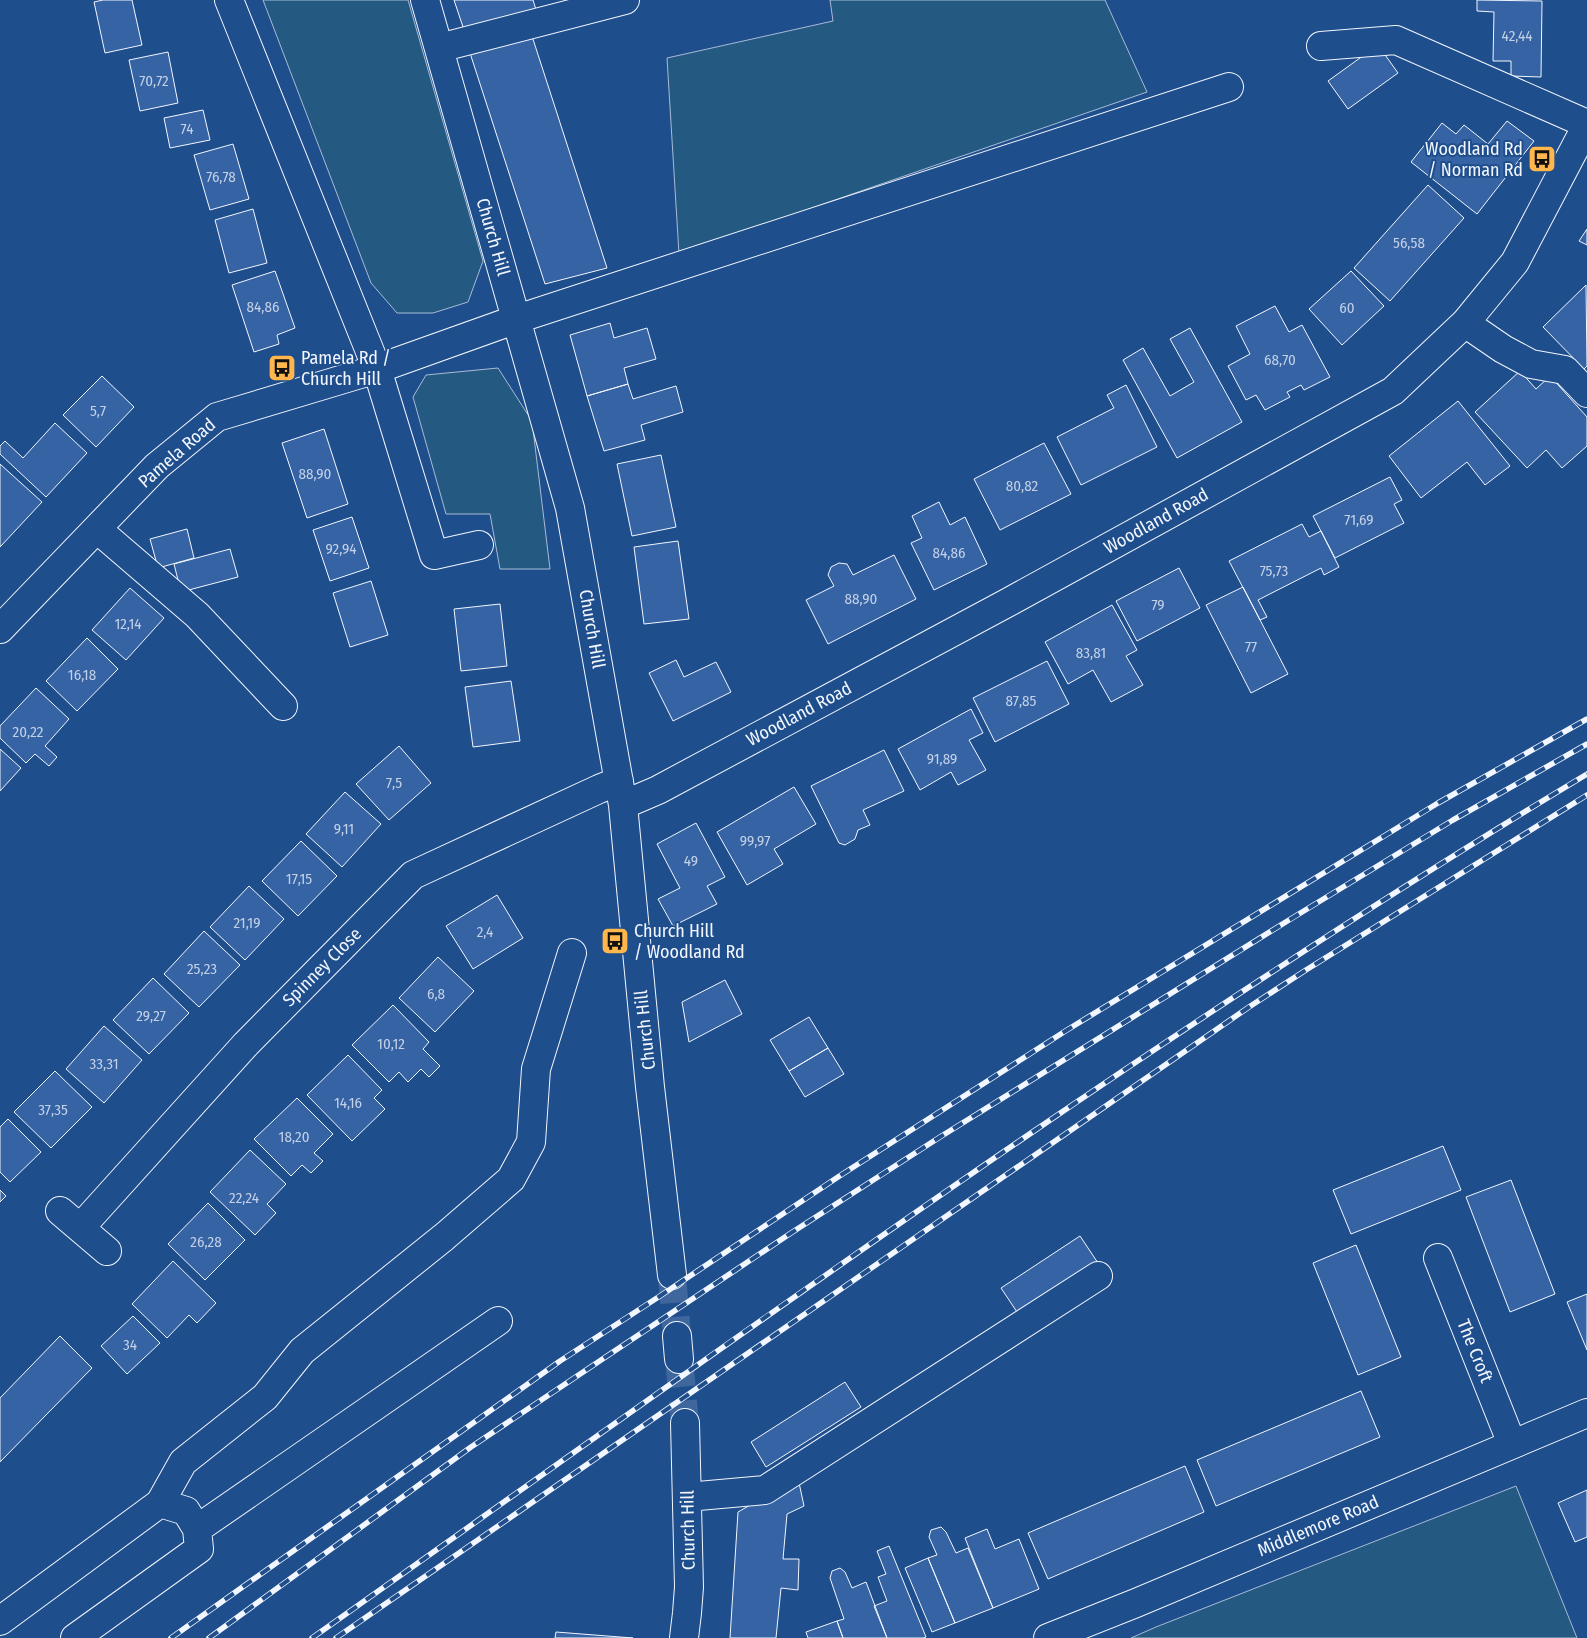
<svg xmlns="http://www.w3.org/2000/svg" width="1587" height="1638" viewBox="0 0 1587 1638" font-family="'Fira Sans Condensed',sans-serif">
	<style>
		.green { fill: #245a82; stroke: #a8bbd7 }
		.building { fill: #3563a3; stroke: #f2f6ff }
		.lines { fill: none; stroke-linecap: round; stroke-linejoin: round }
		.minor-tunnel { stroke: #3f679d; stroke-width: 28; stroke-dasharray: 28 14; stroke-linecap: butt }
		.minor-casing { stroke: #f2f6ff; stroke-width: 30 }
		.minor { stroke: #1f4e8c; stroke-width: 28 }
		.rail-casing { stroke: #f2f6ff; stroke-width: 5.5 }
		.rail { stroke: #1f4e8c; stroke-width: 4; stroke-dasharray: 11; stroke-linecap: butt }
		.labels { text-anchor: middle; dominant-baseline: central; stroke-width: 4; stroke-linejoin: round; paint-order: stroke }
		.number-label { font-size: 15px; fill: #c3d1e8 }
		.poi-label { font-size: 18px; fill: #f2f6ff; stroke: #1f4e8c; text-anchor: start }
		.street-label { font-size: 18px; fill: #f2f6ff; stroke: #1f4e8c }
	</style>
	<rect width="100%" height="100%" fill="#1f4e8c"/>
	<path class="green" d="M263,0H408L483,261L468,302L433,313H397L371,283Z
		M830,0H1105L1147,92L679,254L667,58L833,21Z
		M498,368L532,421L550,569H500L490,514H446L413,397L426,375Z
		M1516,1486L1577,1638H1131L1156,1627Z"/>
	<path class="building" d="M103,0H132L142,45L105,53L94,2Z
		M454,0H533L537,13L466,36Z
		M1477,0L1542,1L1541,77L1511,76V61H1493L1494,12L1477,11Z
		M531,33L607,268L545,284L470,53Z
		M1378,45L1398,73L1348,109L1328,81Z
		M168,52L178,103L140,111L129,60Z
		M203,110L210,140L170,148L164,118Z
		M1507,121L1534,141L1477,214L1411,162L1442,123L1456,134L1464,125L1488,144Z
		M233,144L249,199L210,210L194,155Z
		M1428,185L1464,218L1390,301L1354,268Z
		M253,209L267,263L229,273L215,220Z
		M1587,229V245L1579,241Z
		M275,271L295,328L277,335L279,344L254,352L232,285Z
		M1351,271L1384,306L1342,345L1309,309Z
		M1586,285L1587,366L1584,369L1543,327Z
		M1275,306L1289,332L1302,325L1330,377L1304,390L1301,385L1287,392L1290,397L1265,410L1256,395L1246,400L1228,366L1250,354L1236,326Z
		M610,323L614,338L647,328L656,359L624,368L628,384L587,396L570,335Z
		M1190,328L1242,422L1177,458L1123,360L1143,348L1170,396L1194,382L1170,339Z
		M1520,371L1536,389L1550,376L1587,417V446L1562,468L1546,450L1527,468L1475,412Z
		M102,376L134,407L96,447L63,415Z
		M628,384L633,399L676,386L683,412L641,425L645,440L604,451L587,396Z
		M1126,385L1157,447L1081,485L1057,437L1114,408L1107,395Z
		M1458,401L1510,466L1485,485L1467,462L1421,498L1389,456Z
		M55,423L87,453L46,497L0,454V446L5,441L23,458Z
		M324,429L348,504L307,518L282,443Z
		M1044,443L1071,494L1000,530L974,479Z
		M661,455L676,527L632,536L617,464Z
		M0,464L42,502L0,547Z
		M1390,477L1402,500L1394,504L1404,523L1335,558L1313,516Z
		M939,502L950,525L965,517L987,564L934,590L911,543L922,538L912,516Z
		M352,517L369,568L330,581L313,530Z
		M1302,524L1309,537L1321,531L1339,567L1324,575L1321,568L1258,600L1267,617L1260,620L1229,561Z
		M187,529L194,558L158,568L150,539Z
		M678,541L689,619L644,624L634,547Z
		M230,549L238,577L181,592L174,564Z
		M894,555L916,599L828,644L806,600L834,586L828,575L831,567L839,563L847,564L853,575Z
		M1179,568L1200,608L1137,641L1116,601Z
		M371,581L388,635L350,647L333,593Z
		M1243,587L1288,674L1251,693L1206,605Z
		M130,588L164,618L126,660L92,630Z
		M500,604L507,666L461,671L454,609Z
		M1112,605L1137,650L1126,656L1143,685L1111,702L1093,670L1068,684L1045,642Z
		M87,638L118,669L77,711L46,681Z
		M676,660L684,677L716,662L731,692L673,721L649,673Z
		M1047,661L1069,704L995,742L973,698Z
		M511,681L520,741L473,747L465,687Z
		M36,688L69,719L45,746L57,757L49,766L35,754L26,763L0,738V726Z
		M971,709L983,733L969,740L986,770L958,785L951,772L920,790L898,749Z
		M399,746L431,783L389,820L356,784Z
		M0,749L21,768L0,791Z
		M884,750L904,791L863,810L870,825L858,830L855,839L845,845L839,843L811,786Z
		M794,787L816,824L774,849L783,864L747,885L717,832Z
		M345,792L381,824L342,867L306,834Z
		M696,823L725,877L707,886L717,904L673,926L658,899L680,888L657,844Z
		M301,841L337,876L298,916L262,881Z
		M249,886L284,919L245,960L210,927Z
		M497,895L523,938L473,969L446,926Z
		M204,931L240,965L199,1007L164,974Z
		M438,957L474,991L435,1032L399,998Z
		M153,978L189,1013L149,1054L113,1020Z
		M725,980L742,1014L689,1042L682,1002Z
		M393,1005L429,1042L423,1049L440,1066L429,1077L421,1069L408,1082L399,1072L389,1082L352,1045Z
		M809,1017L828,1048L789,1071L770,1040Z
		M104,1026L142,1060L104,1103L66,1069Z
		M828,1048L844,1074L805,1097L789,1071Z
		M348,1055L382,1090L374,1098L385,1109L352,1141L307,1095Z
		M55,1071L92,1107L51,1148L14,1112Z
		M297,1098L333,1134L314,1153L323,1161L311,1173L302,1165L291,1176L254,1139Z
		M8,1119L41,1152L10,1182L0,1172V1127Z
		M1443,1146L1461,1190L1351,1234L1333,1190Z
		M250,1150L286,1184L267,1204L276,1213L255,1235L210,1192Z
		M1511,1180L1555,1294L1510,1312L1466,1197Z
		M0,1190L6,1196L0,1202Z
		M208,1203L245,1240L205,1280L168,1244Z
		M1080,1236L1100,1266L1021,1318L1001,1288Z
		M1356,1245L1401,1357L1358,1375L1313,1263Z
		M173,1261L216,1303L197,1323L189,1315L167,1338L132,1304Z
		M1587,1294V1350L1567,1302Z
		M133,1316L160,1343L127,1374L101,1346Z
		M60,1336L92,1368L0,1462V1398Z
		M845,1382L861,1407L766,1467L751,1442Z
		M1361,1391L1380,1437L1216,1506L1197,1460Z
		M1185,1466L1204,1512L1048,1579L1028,1533Z
		M798,1478L804,1506L787,1514L783,1559H799L798,1590L781,1588L776,1638H730L738,1512Z
		M1587,1490V1537L1575,1542L1558,1503Z
		M941,1527L946,1532L956,1553L968,1548L993,1608L955,1623L928,1558L937,1555L929,1537L931,1530Z
		M987,1529L995,1549L1019,1539L1039,1589L993,1608L965,1538Z
		M889,1546L926,1637L923,1638H887L874,1606L887,1601L878,1577L886,1574L877,1551Z
		M928,1558L955,1623L932,1632L905,1568Z
		M840,1568L845,1572L852,1588L866,1582L887,1638H843L837,1621L844,1619L830,1578L832,1571Z
		M837,1621L843,1638H808L806,1632Z
		M556,1632L633,1638H555Z"/>
	<g class="lines">
		<path class="minor-tunnel" d="M672,1275L677,1336
			M679,1359L685,1423"/>
		<defs>
			<path id="minor" d="M229,0L377,369L434,555L479,545
				M425,0L570,508L623,805L650,1087L672,1275
				M1321,46L1396,40L1587,124
				M439,48L625,0
				M1465,323L1503,349L1531,364L1565,370L1587,393
				M97,529L197,615L283,706
				M0,629L157,466L217,417L377,369L517,319L1229,87
				M623,805L658,790L1007,603L1393,391L1465,323L1515,262L1587,125
				M60,1211L107,1251
				M80,1228L246,1044L413,875L599,789L619,781
				M1438,1258L1512,1444
				M677,1336L679,1359
				M687,1497L765,1490L1098,1276
				M197,1529L498,1321
				M0,1621L160,1503
				M75,1638L199,1549L197,1529L186,1511L160,1503L183,1462L265,1397L302,1351L444,1237L511,1179L531,1142L536,1069L572,953
				M684,1638L687,1613L689,1587L685,1423
				M1048,1638L1136,1603L1587,1413"/>
		</defs>
		<use href="#minor" class="minor-casing"/>
		<use href="#minor" class="minor"/>
		<defs>
			<path id="rail" d="M171,1638L560,1361L660,1296L841,1175L1067,1030L1438,803L1587,719
				M209,1638L471,1447L791,1233L940,1137L1289,920L1453,820L1587,744
				M312,1638C731,1342 1147,1039 1587,774
				M336,1638L1249,1007L1306,970L1587,795"/>
		</defs>
		<use href="#rail" class="rail-casing"/>
		<use href="#rail" class="rail"/>
	</g>
	<defs>
		<symbol id="bus-square" viewBox="-11 -11 22 22"><rect x="-9" y="-9" width="18" height="18" rx="4" fill="#ffb74d" stroke="#1f4e8c"/><path d="M-5-6H5V4H4V6H2V4H-2V6H-4V4H-5ZM-3.5-4V0h7V-4ZM-3.5 1.2v1.5H-2V1.2ZM2 1.2v1.5H3.5V1.2Z" fill="#111"/></symbol>
	</defs>
	<g fill-rule="evenodd">
		<use href="#bus-square" x="1526" y="143" width="32" height="32"/>
		<use href="#bus-square" x="266" y="352" width="32" height="32"/>
		<use href="#bus-square" x="599" y="925" width="32" height="32"/>
	</g>
	<g class="labels">
		<g class="number-label">
			<text x="1517" y="36">42,44</text>
			<text x="154" y="81">70,72</text>
			<text x="187" y="129">74</text>
			<text x="221" y="177">76,78</text>
			<text x="1409" y="243">56,58</text>
			<text x="263" y="307">84,86</text>
			<text x="1347" y="308">60</text>
			<text x="1280" y="360">68,70</text>
			<text x="98" y="411">5,7</text>
			<text x="315" y="474">88,90</text>
			<text x="1022" y="486">80,82</text>
			<text x="1359" y="520">71,69</text>
			<text x="341" y="549">92,94</text>
			<text x="949" y="553">84,86</text>
			<text x="1274" y="571">75,73</text>
			<text x="861" y="599">88,90</text>
			<text x="1158" y="605">79</text>
			<text x="128" y="624">12,14</text>
			<text x="1251" y="647">77</text>
			<text x="1091" y="653">83,81</text>
			<text x="82" y="675">16,18</text>
			<text x="1021" y="701">87,85</text>
			<text x="28" y="732">20,22</text>
			<text x="942" y="759">91,89</text>
			<text x="394" y="783">7,5</text>
			<text x="344" y="829">9,11</text>
			<text x="755" y="841">99,97</text>
			<text x="691" y="861">49</text>
			<text x="299" y="879">17,15</text>
			<text x="247" y="923">21,19</text>
			<text x="485" y="932">2,4</text>
			<text x="202" y="969">25,23</text>
			<text x="436" y="994">6,8</text>
			<text x="151" y="1016">29,27</text>
			<text x="391" y="1044">10,12</text>
			<text x="104" y="1064">33,31</text>
			<text x="348" y="1103">14,16</text>
			<text x="53" y="1110">37,35</text>
			<text x="294" y="1137">18,20</text>
			<text x="244" y="1198">22,24</text>
			<text x="206" y="1242">26,28</text>
			<text x="130" y="1345">34</text>
		</g>
		<g class="poi-label">
			<text x="1523" y="149" text-anchor="end">Woodland Rd<tspan x="1523" dy="21">/ Norman Rd</tspan></text>
			<text x="301" y="358">Pamela Rd /<tspan x="301" dy="21">Church Hill</tspan></text>
			<text x="634" y="931">Church Hill<tspan x="634" dy="21">/ Woodland Rd</tspan></text>
		</g>
		<g class="street-label">
			<text transform="translate(493 237) rotate(74)">Church Hill</text>
			<text transform="translate(177 453) rotate(-41)">Pamela Road</text>
			<text transform="translate(1156 521) rotate(-29)">Woodland Road</text>
			<text transform="translate(592 629) rotate(80)">Church Hill</text>
			<text transform="translate(799 714) rotate(-28)">Woodland Road</text>
			<text transform="translate(322 967) rotate(-45)">Spinney Close</text>
			<text transform="translate(645 1030) rotate(-96)">Church Hill</text>
			<text transform="translate(1475 1351) rotate(68)">The Croft</text>
			<text transform="translate(1318 1526) rotate(-23)">Middlemore Road</text>
			<text transform="translate(688 1530) rotate(-91)">Church Hill</text>
		</g>
	</g>
</svg>
